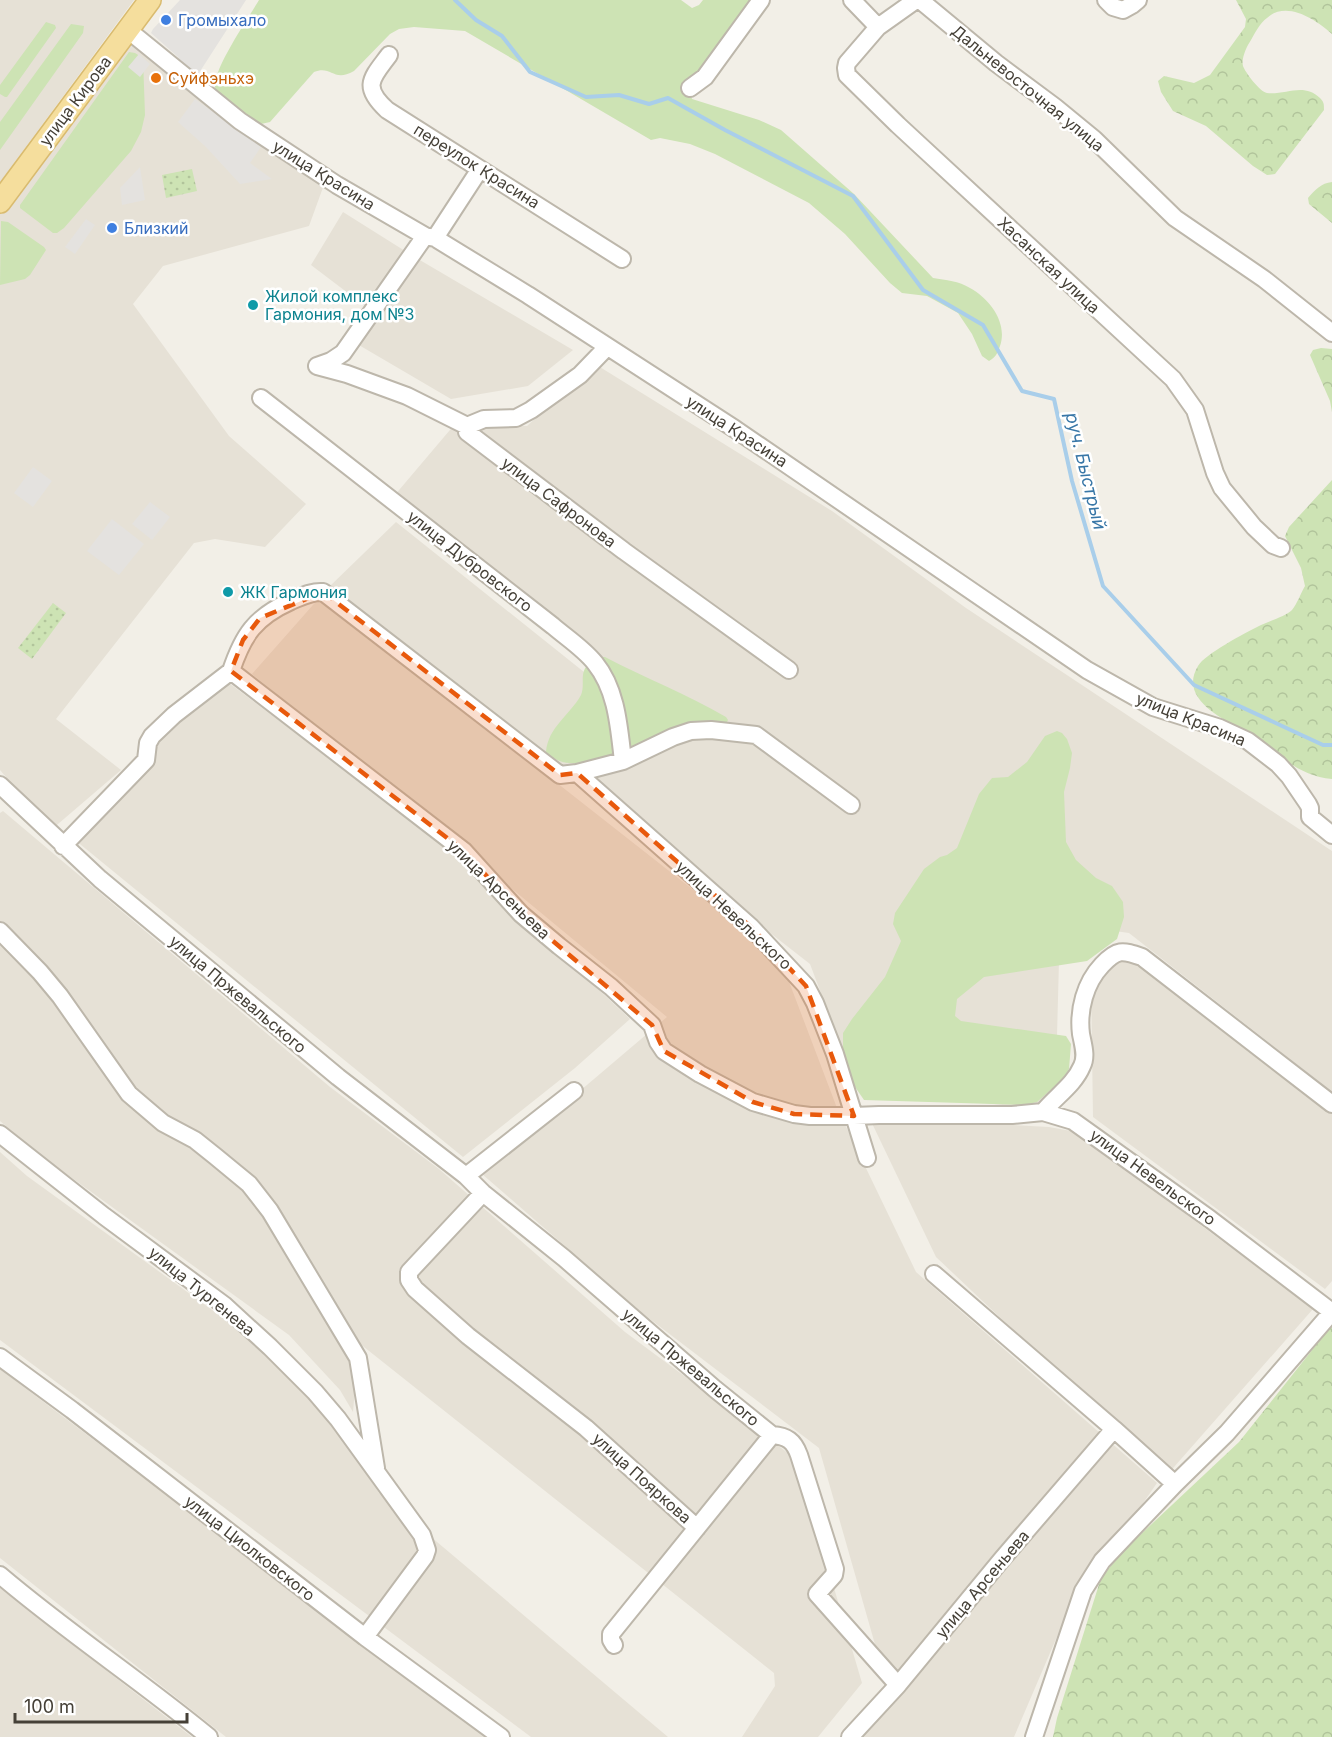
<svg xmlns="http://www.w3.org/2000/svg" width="1332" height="1737" viewBox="0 0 1332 1737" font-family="Inter,sans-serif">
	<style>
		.residential { fill: #e6e1d6 }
		.grass { fill: #cde3b4 }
		.forest { fill: url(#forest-crowns) }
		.park { fill: url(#park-dots) }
		.parking { fill: #e4e2df }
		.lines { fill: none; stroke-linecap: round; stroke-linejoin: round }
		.stream { stroke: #a9ceea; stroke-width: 4 }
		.minor-casing { stroke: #bdb7ab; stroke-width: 20 }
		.major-casing { stroke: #d9bb6f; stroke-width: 24 }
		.minor { stroke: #fff; stroke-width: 16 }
		.major { stroke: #f5de9d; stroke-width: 21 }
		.marked { fill: #e8590c; fill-opacity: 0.2; stroke: #e8590c; stroke-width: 4.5; stroke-dasharray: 12 8; stroke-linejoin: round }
		.shop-dot { fill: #3f7fe0; stroke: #fff; stroke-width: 2 }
		.food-dot { fill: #e8710a; stroke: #fff; stroke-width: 2 }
		.culture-dot { fill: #0f9aa8; stroke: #fff; stroke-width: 2 }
		.labels { text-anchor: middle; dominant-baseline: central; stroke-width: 5; stroke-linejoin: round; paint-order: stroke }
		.shop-label { font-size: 16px; fill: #366cbe; stroke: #fff; text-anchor: start }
		.food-label { font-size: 16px; fill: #c56008; stroke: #fff; text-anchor: start }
		.street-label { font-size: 16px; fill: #454037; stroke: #fff }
		.culture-label { font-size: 16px; fill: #0d838f; stroke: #fff; text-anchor: start }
		.water-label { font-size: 18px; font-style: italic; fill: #3977a7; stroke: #fff }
	</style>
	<defs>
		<pattern id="forest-crowns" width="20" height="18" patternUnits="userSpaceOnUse" patternTransform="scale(1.5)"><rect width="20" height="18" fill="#cde3b4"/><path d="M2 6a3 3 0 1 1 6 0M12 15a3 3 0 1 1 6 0" fill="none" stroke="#b1c49b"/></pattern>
		<pattern id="park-dots" width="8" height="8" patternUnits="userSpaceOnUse" patternTransform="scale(1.5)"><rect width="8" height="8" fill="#cde3b4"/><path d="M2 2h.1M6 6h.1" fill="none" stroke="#b1c49b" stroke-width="1.8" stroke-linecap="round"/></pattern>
	</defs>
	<rect width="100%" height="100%" fill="#f2efe7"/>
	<path class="residential" d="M0,0H134L0,182Z
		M125,38L325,182L309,226L163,266L133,304L229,436L306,504L265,547L215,539L194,543L56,719L121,770L51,830L0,770V212Z
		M343,212L413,256L573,350L528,386L451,399L352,341L369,309L311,265Z
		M595,364L832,511L966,608L1332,851V1092L1129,933L1101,929L1059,961L1055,1110L858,1091L810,964L329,587L396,522L594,680L600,666L394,496L455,424L527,426Z
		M320,597L780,958L837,1108L916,1272L1157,1483L1068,1611L1014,1737H848L888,1690L819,1448L642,1313L482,1174L667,1017L252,674Z
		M229,683L443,844L630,1019L575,1068L463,1157L75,840L161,736Z
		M3,811L330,1087L439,1169L625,1332L796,1459L862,1683L818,1737H742L775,1686L774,1673L359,1343L285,1229L252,1195L349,1353L356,1377L353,1412L340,1390L289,1335L43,1157L0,1121V813Z
		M1128,958L1192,1001L1332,1111V1281L1325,1289L1093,1117L1091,982L1104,968Z
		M869,1117L1049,1127L1071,1131L1107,1155L1313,1309L1167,1475L936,1257Z
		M0,1152L27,1176L273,1354L319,1404L379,1493L668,1737H531L0,1340Z
		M0,1369L487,1737H226L0,1558Z
		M0,1588L192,1737H0Z"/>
	<path class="grass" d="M259,0H681L692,8L699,5L703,0H750L732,24L689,88L692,99L759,120L781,130L854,194L933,278C946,280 959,281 970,288C990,299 1008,323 1000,346C997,354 996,357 989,361L982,356L972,334L958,313L927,296L902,293L890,283L845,234L809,203L715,154L690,144L660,138L651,140L465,31L414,27L399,29L390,34L354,71C333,83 332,65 314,72L270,122L261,124C250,119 216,102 215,87C213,69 249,17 259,0Z
		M46,22L55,25L56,28L7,97H5L0,94V85Z
		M71,24L84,26L83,33L0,150V122Z
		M129,52L135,53L143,58L145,115L141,132L131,151L64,228L57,233H53L20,208V205Z
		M1,221L8,222L44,247L46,250L30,275L25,279L0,285Z
		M602,657H605C645,678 687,694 726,717L728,720L726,724L627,751L601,661Z
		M586,667H590L603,682L617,753C611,757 605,758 598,760C579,764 560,767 546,752C548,727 570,715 581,695C585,686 580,675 586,667Z
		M1057,731L1062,733L1067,739L1072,753L1070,768L1064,792L1066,842L1076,860L1096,878L1112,886L1123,902L1124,917L1117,939L1087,961L984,977L957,999L955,1016L961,1021L1066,1036L1071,1044L1069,1069L1063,1079L1037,1102L1024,1105L864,1100L849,1078L843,1057V1033L852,1019L885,977L901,941L893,924L895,913L924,869L940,857L947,855L957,848L979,794L992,778L1008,777L1027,762L1045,736Z"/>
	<path class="forest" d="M1236,0H1332V34C1316,20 1287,0 1267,18C1260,23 1255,33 1251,40C1247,46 1241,58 1243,66C1245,72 1260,92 1267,93C1286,95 1304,82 1320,98C1324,102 1324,104 1324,110L1275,174L1267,175L1253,166L1206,126L1173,111L1161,92L1158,81L1164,76L1194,83L1210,75L1245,27L1246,19Z
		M1332,182V223L1309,204L1308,198C1315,190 1321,183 1332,182Z
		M1321,348L1332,349V412L1330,401L1310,355L1313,350Z
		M1332,480V779C1293,776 1272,745 1241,729C1219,717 1179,697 1198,666C1205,654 1245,633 1259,626C1267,622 1286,616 1292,610C1297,604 1301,593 1305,586L1301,568L1285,536L1289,527Z
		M1332,1325V1737H1053L1057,1718L1101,1578L1123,1551L1239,1442Z"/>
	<path class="park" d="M192,169L197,191L166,198L162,175Z
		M53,603L66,613L32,659L18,648Z"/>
	<path class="parking" d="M180,0H246L197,76L182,63L178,57L151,33L153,29Z
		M139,54L150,64L140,77L128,67Z
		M195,99L261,147L250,163L272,179L240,184L206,147L178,122Z
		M140,167L145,200L122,205L120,188Z
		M86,219L95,225L75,254L65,247Z
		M33,467L52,481L33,507L14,493Z
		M150,502L170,517L152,540L132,524Z
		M112,519L144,544L119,575L87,551Z"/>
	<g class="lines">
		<path class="stream" d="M455,0L476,20L502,36L530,72L586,97L619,95L649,104L668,98L725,130L853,196L923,290L983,325L1022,391L1054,399L1072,481L1103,586L1194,685L1323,745H1332"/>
		<defs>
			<path id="minor" d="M852,0L878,27
				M916,0L878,27L847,63L846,68L847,75L898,125L1173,379L1195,410L1215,473L1222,488L1254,527L1273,545L1281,548
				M920,0L996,63L1055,107L1094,139L1175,218L1264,279L1332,333
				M1106,0L1113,7L1123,10L1132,5L1138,0
				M128,30L240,121L337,185L425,236L435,238L528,295L735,429L1087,670L1153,707L1220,728L1248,741L1278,764L1289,776L1308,804L1310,808V817L1332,835
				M389,55C372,78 361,86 387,110L622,259
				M690,88L705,77L761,0
				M435,238L480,169
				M317,366L347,374L407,396L467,426V432L624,551L789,670
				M317,366L331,361L343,353L425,236
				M261,398L553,626C567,638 584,649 595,663C617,690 619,728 623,761
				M467,426L484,419L516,418L531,410L580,375L607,347
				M231,671C243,635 255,617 291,601C301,597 311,591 323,592L560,775L577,773L751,927L806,986L815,1003L835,1054L867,1158
				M577,773L623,761L673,737L691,731L711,730L756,735L851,805
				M0,785L100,879L338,1077L466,1176L483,1193L564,1258L715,1389L772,1435C787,1436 794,1441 799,1455L835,1569L834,1575L817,1594L898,1685
				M63,846L146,760L148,743L152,736L174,715L231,671L464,851L521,914L559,946L611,987L652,1025L658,1042L664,1051L700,1074L753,1102L794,1114L810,1116H854L879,1115H1012L1043,1112L1073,1121L1210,1219L1332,1312
				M0,931L40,972L60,996L129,1094L163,1123L195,1140L215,1156L249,1184L270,1211L358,1358L376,1468
				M1043,1112C1056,1096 1074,1085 1082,1066C1087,1056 1083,1045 1081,1034C1078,1010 1085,983 1102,965C1117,949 1122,950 1142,957L1332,1104
				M0,1134L104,1216L224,1305L270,1347L315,1392L338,1419L422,1535L427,1550L425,1556L365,1637
				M466,1176L574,1091
				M483,1193L409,1272V1280L415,1289L468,1336L586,1428L697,1528
				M934,1274L1114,1429L1175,1484
				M0,1357L72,1410L365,1637L501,1737
				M0,1575C67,1632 141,1681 209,1737
				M614,1645L611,1640V1634L772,1435
				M850,1737L898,1685L1002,1559L1114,1429
				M1034,1737L1083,1591L1102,1561L1175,1484L1227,1433L1332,1312"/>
			<path id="major" d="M0,202L150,0"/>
		</defs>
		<use href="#minor" class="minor-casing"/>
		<use href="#major" class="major-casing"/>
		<use href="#minor" class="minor"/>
		<use href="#major" class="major"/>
	</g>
	<path class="marked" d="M323,592L560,775L577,773L751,927L806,986L854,1116L794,1114L753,1102L664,1051L652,1025L521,914L464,851L231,671L243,640L260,618Z"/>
	<g class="shop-dot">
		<circle cx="166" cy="20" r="6"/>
		<circle cx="112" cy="228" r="6"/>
	</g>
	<circle class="food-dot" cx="156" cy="78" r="6"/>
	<g class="culture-dot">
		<circle cx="253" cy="305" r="6"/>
		<circle cx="228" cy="592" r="6"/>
	</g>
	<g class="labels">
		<g class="shop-label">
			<text x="178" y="20">Громыхало</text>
			<text x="124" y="228">Близкий</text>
		</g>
		<g class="food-label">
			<text x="168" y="78">Суйфэньхэ</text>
		</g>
		<g class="street-label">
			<text transform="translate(1028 88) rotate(39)">Дальневосточная улица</text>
			<text transform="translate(75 101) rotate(-53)">улица Кирова</text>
			<text transform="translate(477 166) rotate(32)">переулок Красина</text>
			<text transform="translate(324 175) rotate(32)">улица Красина</text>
			<text transform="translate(1049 265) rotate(43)">Хасанская улица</text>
			<text transform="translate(737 431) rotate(33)">улица Красина</text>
			<text transform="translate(559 502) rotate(37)">улица Сафронова</text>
			<text transform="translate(470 561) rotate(38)">улица Дубровского</text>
			<text transform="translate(1191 719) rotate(22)">улица Красина</text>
			<text transform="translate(499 889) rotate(44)">улица Арсеньева</text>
			<text transform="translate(734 915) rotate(43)">улица Невельского</text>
			<text transform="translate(238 994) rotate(40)">улица Пржевальского</text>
			<text transform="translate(1153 1177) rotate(36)">улица Невельского</text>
			<text transform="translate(202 1291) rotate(39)">улица Тургенева</text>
			<text transform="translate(691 1367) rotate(40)">улица Пржевальского</text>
			<text transform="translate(642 1478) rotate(42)">улица Пояркова</text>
			<text transform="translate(250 1548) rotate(38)">улица Циолковского</text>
			<text transform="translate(982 1584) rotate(-50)">улица Арсеньева</text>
		</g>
		<g class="culture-label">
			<text x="265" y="296">Жилой комплекс<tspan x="265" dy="18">Гармония, дом №3</tspan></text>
			<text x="240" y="592">ЖК Гармония</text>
		</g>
		<g class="water-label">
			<text transform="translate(1086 471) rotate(76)">руч. Быстрый</text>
		</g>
	</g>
	<path d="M15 1713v9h172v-9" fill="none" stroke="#454037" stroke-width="3"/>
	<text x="24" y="1713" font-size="18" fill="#454037" stroke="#ffffff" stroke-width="4.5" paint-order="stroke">100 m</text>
</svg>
